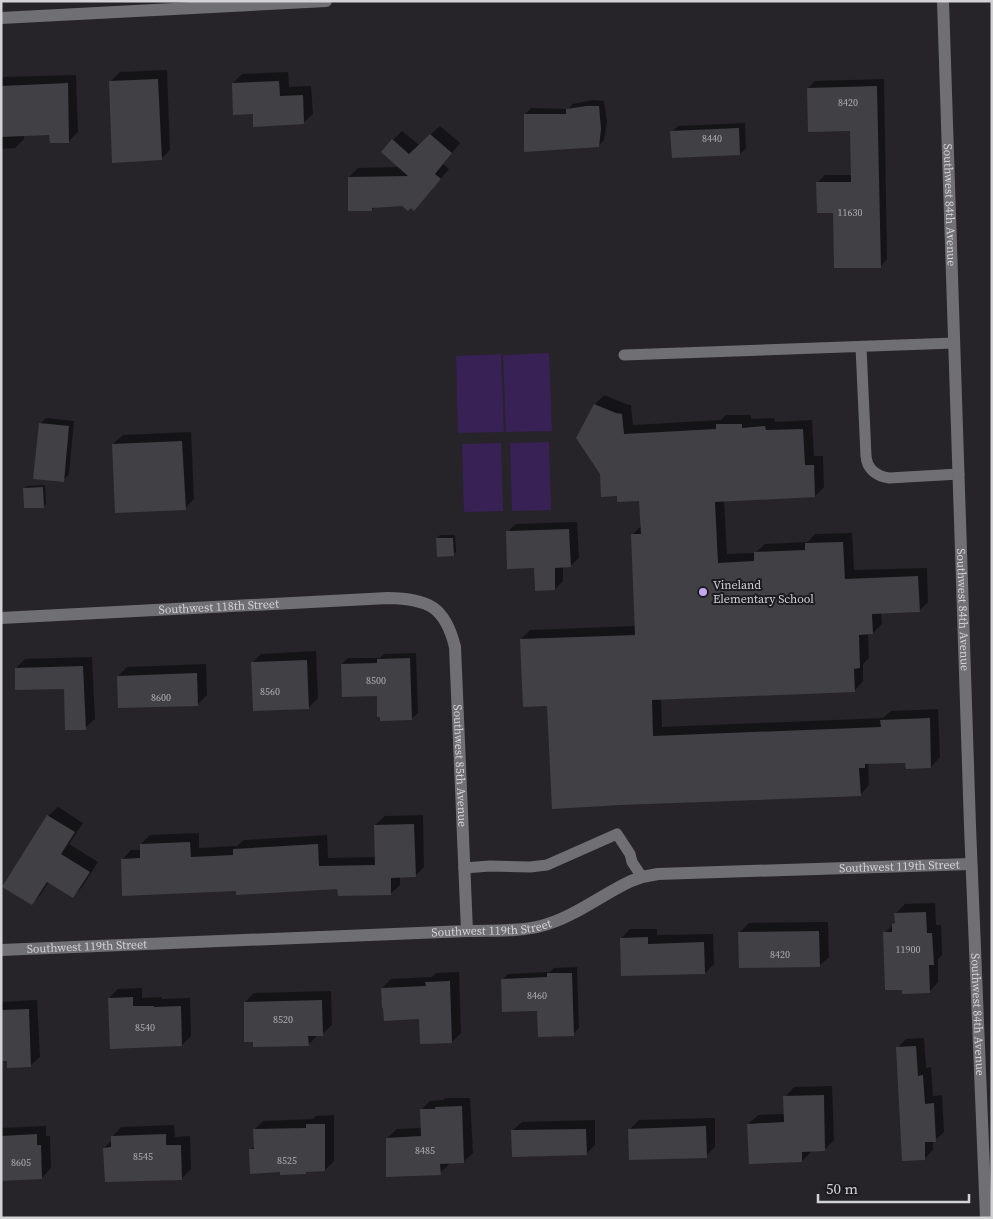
<svg xmlns="http://www.w3.org/2000/svg" width="993" height="1219" viewBox="0 0 993 1219" font-family="'Source Serif 4',serif">
	<style>
		.green { fill: #382155 }
		.shadow { fill: #0007 }
		.building { fill: #414044 }
		.lines { fill: none; stroke-linecap: round; stroke-linejoin: round }
		.service { stroke: #706f73; stroke-width: 11 }
		.minor { stroke: #706f73; stroke-width: 12 }
		.poi-dot { fill: #c4a7f1; stroke: #1c1b1f; stroke-width: 2 }
		.labels { text-anchor: middle; dominant-baseline: central; stroke-width: 4; stroke-linejoin: round; paint-order: stroke }
		.number-label { font-size: 10px; fill: #aeaeb1 }
		.street-label { font-size: 12px; fill: #d3d2d5; stroke: #1c1b1f }
		.poi-label { font-size: 12px; fill: #d3d2d5; stroke: #1c1b1f; text-anchor: start }
	</style>
	<rect width="100%" height="100%" fill="#262428"/>
	<path class="green" d="M549,353L552,431L506,432L503,355Z
		M501,354L504,432L458,433L456,356Z
		M549,442L551,510L512,511L510,443Z
		M501,443L503,511L464,512L462,444Z"/>
	<path class="shadow" d="M167,70L170,150L161,159L110,82L120,72Z
		M288,72L289,87L311,86L313,114L303,123L254,113L233,83L242,74Z
		M76,75L78,132L69,141L50,134L24,135V139L15,148L1,149V80L4,77Z
		M884,79L887,259L880,267L834,211L817,183L825,175H852L851,130L808,88L815,81Z
		M593,100L604,101L607,122L604,140L598,146L525,114L531,108L568,109L573,104Z
		M745,123L746,148L740,154L672,132L678,126Z
		M440,126L460,143L443,164L449,169L423,200L403,205L375,207L372,210L349,177L358,168L400,167L393,140L402,131L419,145Z
		M604,395L626,404L631,405L633,425L721,420L726,415H751V419L774,418L775,422L812,420L814,456H823L824,487L815,496L724,500L727,554L755,553L765,544L808,542L815,534L852,533L854,570L927,568L928,602L919,611L881,613L882,624L873,633H868L869,658L863,664V681L854,691L661,698L662,727L883,718L891,711L938,709L940,757L931,767L906,762L868,763L869,785L860,795L553,808L549,705L521,639L530,630L636,626L632,535L642,525L640,499L595,404Z
		M46,418L74,421L69,474L63,480L40,424Z
		M191,432L194,499L185,508L113,444L123,435Z
		M45,485L46,504L43,506L24,488L27,486Z
		M577,522L579,558L570,566H563V581L555,589L507,532L516,524Z
		M440,535H455L456,552L453,554L437,538Z
		M316,651L318,698L309,707L252,663L261,654Z
		M416,653L418,713L411,719L342,664L348,658H380L384,654Z
		M92,657L95,719L85,728L65,687L16,668L25,659Z
		M206,664L207,695L198,704L118,676L127,667Z
		M58,807L83,823L69,844L98,862L82,887L73,896L49,881L41,894L31,904L48,816Z
		M423,815L424,867L415,876H400V885L390,894L339,888L237,890L122,860L131,850H141V844L150,835L199,833V848L237,846L244,840L327,835L328,858L376,857L375,825L385,816Z
		M935,903L936,925H941L942,955L938,959V982L929,992L885,933L896,921V913L905,904Z
		M828,922L829,957L819,966L739,933L749,923Z
		M630,929H657V935L713,934L714,964L705,973L621,939Z
		M577,967L579,1028L573,1034L538,1010L502,980L508,974L550,972L554,968Z
		M459,972L461,1033L452,1042L382,988L391,979L432,977L436,973Z
		M142,988V998L162,997V999L190,998L191,1036L182,1045L109,998L118,989Z
		M331,991L332,1025L322,1034L317,1036L308,1045L245,1002L254,993Z
		M37,1000L40,1057L30,1066L8,1060H1V1002Z
		M924,1038L926,1068L931,1067L933,1096L942,1095L944,1132L935,1140H933V1150L925,1158L897,1048L906,1039Z
		M832,1086L834,1140L825,1149L811,1150V1152L802,1161L748,1124L758,1115L785,1114V1097L794,1087Z
		M445,1098H470L473,1153L463,1162H449V1164L440,1173L387,1138L397,1129L422,1128L421,1110L430,1101L444,1100Z
		M334,1115V1161L325,1170H308L305,1173L281,1171L250,1150L255,1146L254,1130L263,1121L313,1119L316,1116Z
		M715,1118V1147L706,1156L629,1130L639,1120Z
		M595,1120V1145L586,1154L512,1131L522,1122Z
		M174,1125L175,1137L190,1136L191,1169L182,1178L104,1148L112,1140V1137L121,1127Z
		M46,1126V1136H50L51,1168L42,1178L1,1180V1128Z"/>
	<path class="building" d="M158,79L162,160L112,163L109,81Z
		M279,81L280,96L303,95L304,124L253,127V114L233,115L232,83Z
		M68,83L69,143H50L49,135L1,137V86Z
		M877,86L881,268H834L833,213H817L816,182H851L850,131L808,132L807,88Z
		M586,106H599L601,129L599,147L524,152V114H566V109Z
		M739,128L740,155L672,158L670,131Z
		M430,134L452,153L435,174L441,179L414,211L411,208L408,211L402,206L372,208V211H348V177L408,176L381,152L392,139L409,154Z
		M594,404L616,413L622,414L624,434L716,429V424H742V428L765,426L766,430L803,429L805,465H814L815,497L715,502L718,563L754,561V552L805,550V543L843,542L845,579L918,576L920,612L872,614L873,634L859,635L860,668L854,669L855,692L652,700L653,736L881,727L880,720L930,718L931,768L906,769L905,763L865,764V768H859L861,796L622,805L552,809L547,706L523,707L520,639L635,635L631,534H641L639,501L617,502V496L601,497L600,474L576,438Z
		M39,423L69,426L64,482L33,479Z
		M182,441L186,510L115,513L112,444Z
		M43,487L44,508H24L23,488Z
		M569,529L571,567L555,568V590L535,591L534,568L507,569L506,531Z
		M436,538H453L454,556L437,557Z
		M410,658L412,720L380,721V717H377V696L342,697L341,664L377,663V659Z
		M307,660L309,709L253,711L251,662Z
		M83,666L86,730H65L64,689L15,690V668Z
		M197,673L198,706L118,708L117,676Z
		M47,815L75,832L61,854L90,872L73,898L47,882L32,905L2,887Z
		M414,824L416,877L391,878V895L338,896L337,889L236,895V891L122,896L121,859L140,858V844L190,842L191,857L233,855V849L318,844L319,866L375,865L374,825Z
		M926,912L927,933H932L934,965H929L930,993L902,994V990H885L883,932H892V924L895,923L894,913Z
		M819,931L820,967L739,968L738,932Z
		M648,937V944L704,942L705,974L621,976L620,938Z
		M547,973H572L574,1036L538,1037L537,1011L502,1012L501,979L547,977Z
		M450,981L452,1043L420,1044L419,1019L384,1021L383,1008H382L381,988L426,986L425,982Z
		M133,997V1006H154V1007L181,1006L182,1046L110,1049L108,998Z
		M322,1000L323,1036H308L309,1046L253,1047V1042H244V1002Z
		M29,1009L31,1067L7,1068V1061H1V1010Z
		M916,1046L918,1076L923,1075L925,1104L934,1103L936,1142H925V1160L902,1161L896,1047Z
		M824,1095L825,1151L802,1152V1162L749,1164L747,1124L784,1122L783,1096Z
		M462,1106L464,1163L440,1164L441,1175L386,1177V1138L421,1136L420,1109H435V1107Z
		M306,1124H325V1171L306,1172V1174L280,1175V1172L250,1174L249,1149H254L253,1129L306,1128Z
		M706,1126L707,1158L629,1160L628,1129Z
		M586,1129L587,1155L512,1157L511,1130Z
		M37,1134V1145H41L42,1179L1,1181V1136Z
		M166,1134V1145H181L182,1180L105,1182L103,1148L111,1147V1136Z"/>
	<g class="lines">
		<path class="service" d="M861,347L866,456C867,469 876,476 889,478L959,474
			M624,355L954,343
			M464,868L490,866L530,867L547,865L617,834L630,854L632,862L642,877"/>
		<g class="minor">
			<path id="s1" d="M943,1L970,826L986,1218"/>
			<path d="M1,18L326,1"/>
			<path id="s2" d="M1,618L388,598C428,599 445,606 455,647L467,931"/>
			<path id="s3" d="M1,950L467,931C491,930 518,932 541,926C573,918 601,895 631,881L642,877L658,874L971,864"/>
		</g>
	</g>
	<circle class="poi-dot" cx="703" cy="592" r="5"/>
	<g class="labels">
		<g class="number-label">
			<text x="848" y="102">8420</text>
			<text x="712" y="138">8440</text>
			<text x="850" y="212">11630</text>
			<text x="376" y="680">8500</text>
			<text x="270" y="691">8560</text>
			<text x="161" y="697">8600</text>
			<text x="908" y="949">11900</text>
			<text x="780" y="954">8420</text>
			<text x="537" y="995">8460</text>
			<text x="283" y="1019">8520</text>
			<text x="145" y="1027">8540</text>
			<text x="425" y="1150">8485</text>
			<text x="143" y="1156">8545</text>
			<text x="287" y="1160">8525</text>
			<text x="21" y="1162">8605</text>
		</g>
		<g class="street-label">
			<text stroke="none"><textPath href="#s1" startOffset="204">Southwest 84th Avenue</textPath></text>
			<text stroke="none"><textPath href="#s2" startOffset="218">Southwest 118th Street</textPath></text>
			<text stroke="none"><textPath href="#s1" startOffset="609">Southwest 84th Avenue</textPath></text>
			<text stroke="none"><textPath href="#s2" startOffset="599">Southwest 85th Avenue</textPath></text>
			<text stroke="none"><textPath href="#s3" startOffset="911">Southwest 119th Street</textPath></text>
			<text stroke="none"><textPath href="#s3" startOffset="491">Southwest 119th Street</textPath></text>
			<text stroke="none"><textPath href="#s3" startOffset="86">Southwest 119th Street</textPath></text>
			<text stroke="none"><textPath href="#s1" startOffset="1014">Southwest 84th Avenue</textPath></text>
		</g>
		<g class="poi-label">
			<text x="713" y="585">Vineland<tspan x="713" dy="14">Elementary School</tspan></text>
		</g>
	</g>
	<rect width="993" height="1219" fill="none" stroke="#d3d2d5" stroke-width="5"/>
	<path d="M818 1194v8h151v-8" fill="none" stroke="#d3d2d5" stroke-width="2.5"/>
	<text x="826" y="1194" font-size="15" fill="#d3d2d5" stroke="#1c1b1f" stroke-width="4" paint-order="stroke">50 m</text>
</svg>
